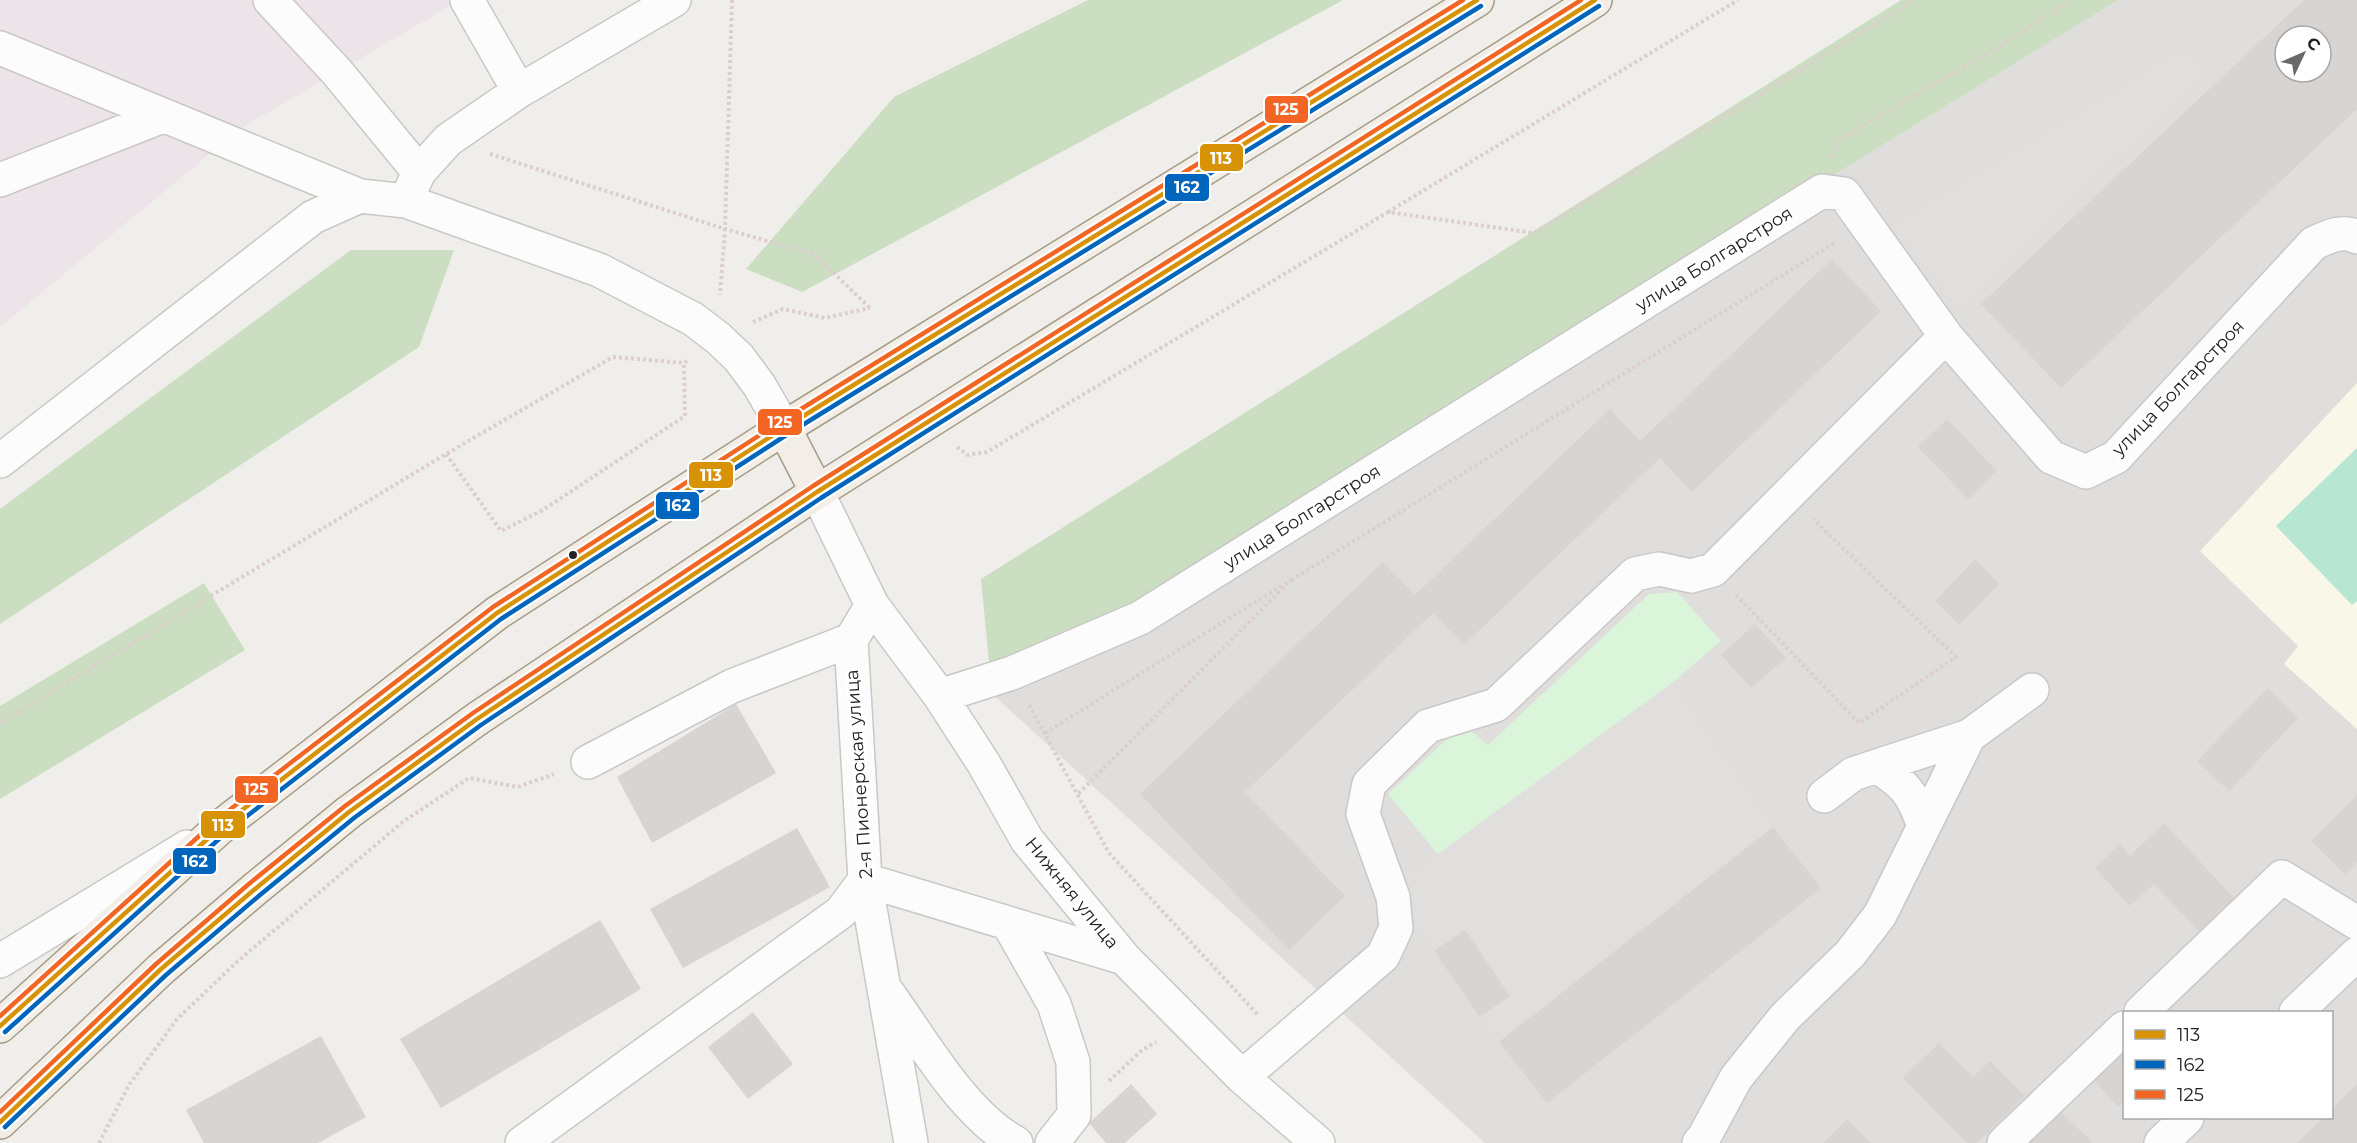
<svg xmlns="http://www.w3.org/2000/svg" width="2357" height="1143" viewBox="0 0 2357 1143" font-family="Montserrat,sans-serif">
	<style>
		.residential { fill: #dfdedc; fill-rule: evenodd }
		.industrial { fill: #ede4e9 }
		.education { fill: #f8f7e8 }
		.forest { fill: #cbdec1 }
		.park { fill: #daf5da }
		.pitch { fill: #b7e6d2 }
		.parking { fill: #e0dfde }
		.building { fill: #d7d4d2; fill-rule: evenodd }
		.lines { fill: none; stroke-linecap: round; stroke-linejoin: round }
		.minor-casing { stroke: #c9c8c7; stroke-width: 36 }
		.major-casing { stroke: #a79c86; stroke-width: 36 }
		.path { stroke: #dccecd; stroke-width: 4; stroke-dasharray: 3 3; stroke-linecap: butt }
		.minor { stroke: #fdfcfc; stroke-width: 33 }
		.major { stroke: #f3ede7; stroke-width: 33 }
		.bus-1-casing { stroke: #fff; stroke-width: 9 }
		.bus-2-casing { stroke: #fff; stroke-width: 9 }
		.bus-3-casing { stroke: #fff; stroke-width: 9 }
		.bus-1 { stroke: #d79205; stroke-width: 4.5 }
		.bus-2 { stroke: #0065bd; stroke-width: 4.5 }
		.bus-3 { stroke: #f26522; stroke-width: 4.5 }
		.bus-dot { fill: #222; stroke: #fff; stroke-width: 2 }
		.labels { text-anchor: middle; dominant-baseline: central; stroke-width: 6; stroke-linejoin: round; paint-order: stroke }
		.street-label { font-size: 18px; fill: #222; stroke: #fff }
		.line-badge { stroke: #fff; stroke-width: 2 }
		.badge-label { font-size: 16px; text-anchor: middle; font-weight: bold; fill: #fff }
	</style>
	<rect width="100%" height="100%" fill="#f0eeeb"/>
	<path class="residential" d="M2118,0H2357V1143H1485L992,694ZM2285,36H2321V72H2285ZM2124,1012H2332V1118H2124Z"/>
	<path class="industrial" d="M0,0H460L240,129L0,327Z"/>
	<path class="education" d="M2357,383V729L2284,664L2298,646L2200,551Z"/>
	<path class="forest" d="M1088,0H1343L802,292L746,269L894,97Z
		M1901,0H2118L992,694L981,579Z
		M351,250H454L419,347L0,624V509Z
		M204,583L245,650L0,799V706Z"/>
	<path class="park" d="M1677,592L1721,641L1672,683L1438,854L1388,794L1463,724L1488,745L1649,594Z"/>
	<path class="pitch" d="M2357,448V601L2352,605L2276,526Z"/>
	<path class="parking" d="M2186,48L2204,71L1961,311L1891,227Z
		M1672,683L1773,827L1499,1042L1434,951L1393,887Z"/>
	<path class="building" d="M2304,0H2357V109L2061,388L1981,304ZM2285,36H2321V72H2285Z
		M1832,259L1881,311L1692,492L1660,458L1464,645L1433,613L1245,792L1345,896L1289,950L1140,794L1383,562L1415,595L1610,409L1640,441Z
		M1947,419L1997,471L1968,499L1918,447Z
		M1975,559L1999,584L1959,625L1935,601Z
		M1755,624L1786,658L1751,688L1721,655Z
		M2268,688L2298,718L2229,791L2197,761Z
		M736,704L776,773L652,843L617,777Z
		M2357,795V862L2345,874L2311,841Z
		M2164,823L2234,898L2199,931L2154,884L2130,906L2095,868L2120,844L2130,856Z
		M1773,827L1821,888L1547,1103L1499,1042Z
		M797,828L830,887L683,968L650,909Z
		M600,920L641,989L441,1108L400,1039Z
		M1465,930L1510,996L1480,1017L1434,951Z
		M753,1012L793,1064L748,1099L708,1047Z
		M321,1036L366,1117L318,1143H204L186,1110Z
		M1939,1043L1973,1077L1990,1061L2025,1096L1977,1143H1967L1903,1078Z
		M2124,1048V1100L2118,1107L2092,1078Z
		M1131,1084L1157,1114L1125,1143H1106L1089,1123Z
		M2357,1084V1143H2297L2323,1118H2332V1109Z
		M2061,1112L2093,1143H2029Z
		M1847,1119L1871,1143H1823Z"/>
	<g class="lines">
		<defs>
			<path id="minor" d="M270,0L337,72L419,172
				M467,0L519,91
				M0,48L360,196
				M0,180L163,116
				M406,201L419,172L448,140L519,91L674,0
				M0,461L313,217L360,196L406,201L599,270L693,319L718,338L739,358L759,385L784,428
				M817,492L872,605L940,696L984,764L1027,840L1124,958L1242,1077L1318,1143
				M872,605L851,640L865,880L911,1143
				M940,696L1012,673L1140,618L1822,191L1844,194L1946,336L2051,457L2086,472L2116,457L2314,243C2328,237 2343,229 2357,237
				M588,762L732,686L851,640
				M1824,796L1853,774L1877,766
				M1924,826C1912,793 1907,786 1877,766L1969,736
				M1008,923L1054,1004L1073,1062L1074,1115L1052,1143
				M0,961L187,847
				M888,993C923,1042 964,1115 1016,1143
				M2141,1012L2282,877L2357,923
				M2296,1012L2357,954
				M1242,1077L1383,956L1396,928L1393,897L1363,814L1369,784L1428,726L1496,705L1635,574L1659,569L1691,576L1713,570L1946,336
				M522,1143L841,912L865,880L1124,958
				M1699,1143L1704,1137L1736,1078L1785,1017L1850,954L1880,915L1969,736L2032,690
				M2004,1143L2124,1028
				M2161,1143L2187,1118"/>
			<path id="major" d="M784,428L817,492
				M0,1026L224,824L497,613L784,428L1477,0
				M0,1122L161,969L255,889L349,812L477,719L817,492L1595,0"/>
		</defs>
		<use href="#minor" class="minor-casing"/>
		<use href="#major" class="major-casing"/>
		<path class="path" d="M732,0L725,229L814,254L870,308
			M490,154L725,229L720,295
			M1833,157L1839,140L1998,47L2072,0
			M1388,212L1738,0
			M753,322L783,309L825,318L870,308
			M957,447L968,455L987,452L1388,212L1534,233L1914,0
			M446,454L501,531L543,510L685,416L684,363
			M1291,580L1836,242
			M1736,595L1859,723L1956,657L1813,519
			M1029,705L1109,853L1258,1015
			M0,723L446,454L613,357L684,363L689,359
			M1045,733L1291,580L1077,795
			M1109,1081L1142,1050L1156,1042
			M99,1143L129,1085L177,1019L239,960L404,821L469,778L518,787L554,774"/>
		<use href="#minor" class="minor"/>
		<use href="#major" class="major"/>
		<defs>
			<path id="bus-1" d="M0,1026L224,824L497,613L784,428L1477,0
				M0,1122L161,969L255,889L349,812L477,719L817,492L1595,0"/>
			<path id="bus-2" d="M5,1032L229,830L501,619L788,434L1481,6
				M5,1127L166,975L260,895L354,818L481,725L821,498L1599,6"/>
			<path id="bus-3" d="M0,1016L219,818L493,607L780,422L1463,0
				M0,1112L156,964L250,883L345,806L473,713L813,486L1581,0"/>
		</defs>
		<use href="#bus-1" class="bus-1-casing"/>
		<use href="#bus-2" class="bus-2-casing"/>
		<use href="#bus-3" class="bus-3-casing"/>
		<use href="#bus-1" class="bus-1"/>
		<use href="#bus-2" class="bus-2"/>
		<use href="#bus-3" class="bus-3"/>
	</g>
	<circle class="bus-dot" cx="573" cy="555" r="5"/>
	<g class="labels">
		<g class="street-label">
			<text transform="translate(1714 259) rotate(-32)">улица Болгарстроя</text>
			<text transform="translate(2178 388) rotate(-46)">улица Болгарстроя</text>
			<text transform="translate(1302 517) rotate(-32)">улица Болгарстроя</text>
			<text transform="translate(859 774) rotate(-94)">2-я Пионерская улица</text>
			<text transform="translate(1072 893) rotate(51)">Нижняя улица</text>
		</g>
	</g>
	<g class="line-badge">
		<rect x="1264" y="95" width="45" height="29" rx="6" fill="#f26522"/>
		<rect x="1199" y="143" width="45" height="29" rx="6" fill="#d79205"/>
		<rect x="1164" y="173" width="46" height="29" rx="6" fill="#0065bd"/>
		<rect x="757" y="408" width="46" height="28" rx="6" fill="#f26522"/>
		<rect x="688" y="461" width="46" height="28" rx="6" fill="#d79205"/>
		<rect x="655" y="491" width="45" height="29" rx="6" fill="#0065bd"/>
		<rect x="234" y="775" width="45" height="29" rx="6" fill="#f26522"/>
		<rect x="200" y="810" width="46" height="29" rx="6" fill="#d79205"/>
		<rect x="172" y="847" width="45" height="28" rx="6" fill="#0065bd"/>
	</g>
	<g class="badge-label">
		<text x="1286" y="115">125</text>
		<text x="1221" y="164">113</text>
		<text x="1187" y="193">162</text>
		<text x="780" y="428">125</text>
		<text x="711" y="481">113</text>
		<text x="678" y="511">162</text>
		<text x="256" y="795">125</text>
		<text x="223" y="831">113</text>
		<text x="195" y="867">162</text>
	</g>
	<rect x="2123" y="1011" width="210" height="108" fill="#ffffff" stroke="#a7a7a7" stroke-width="1.5"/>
	<rect x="2135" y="1030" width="30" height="9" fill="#d79205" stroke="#a7a7a7" stroke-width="1.5"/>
	<text x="2177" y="1041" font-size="18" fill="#222222">113</text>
	<rect x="2135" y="1060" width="30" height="9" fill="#0065bd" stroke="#a7a7a7" stroke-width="1.5"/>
	<text x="2177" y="1071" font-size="18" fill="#222222">162</text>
	<rect x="2135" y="1090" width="30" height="9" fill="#f26522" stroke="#a7a7a7" stroke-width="1.5"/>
	<text x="2177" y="1101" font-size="18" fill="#222222">125</text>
	<g transform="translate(2303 54) rotate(46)"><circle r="28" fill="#ffffff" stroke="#a7a7a7" stroke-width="1.5"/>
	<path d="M0-4.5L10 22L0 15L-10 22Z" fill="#6a6968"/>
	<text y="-9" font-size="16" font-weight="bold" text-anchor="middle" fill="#222222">С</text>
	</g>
</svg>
